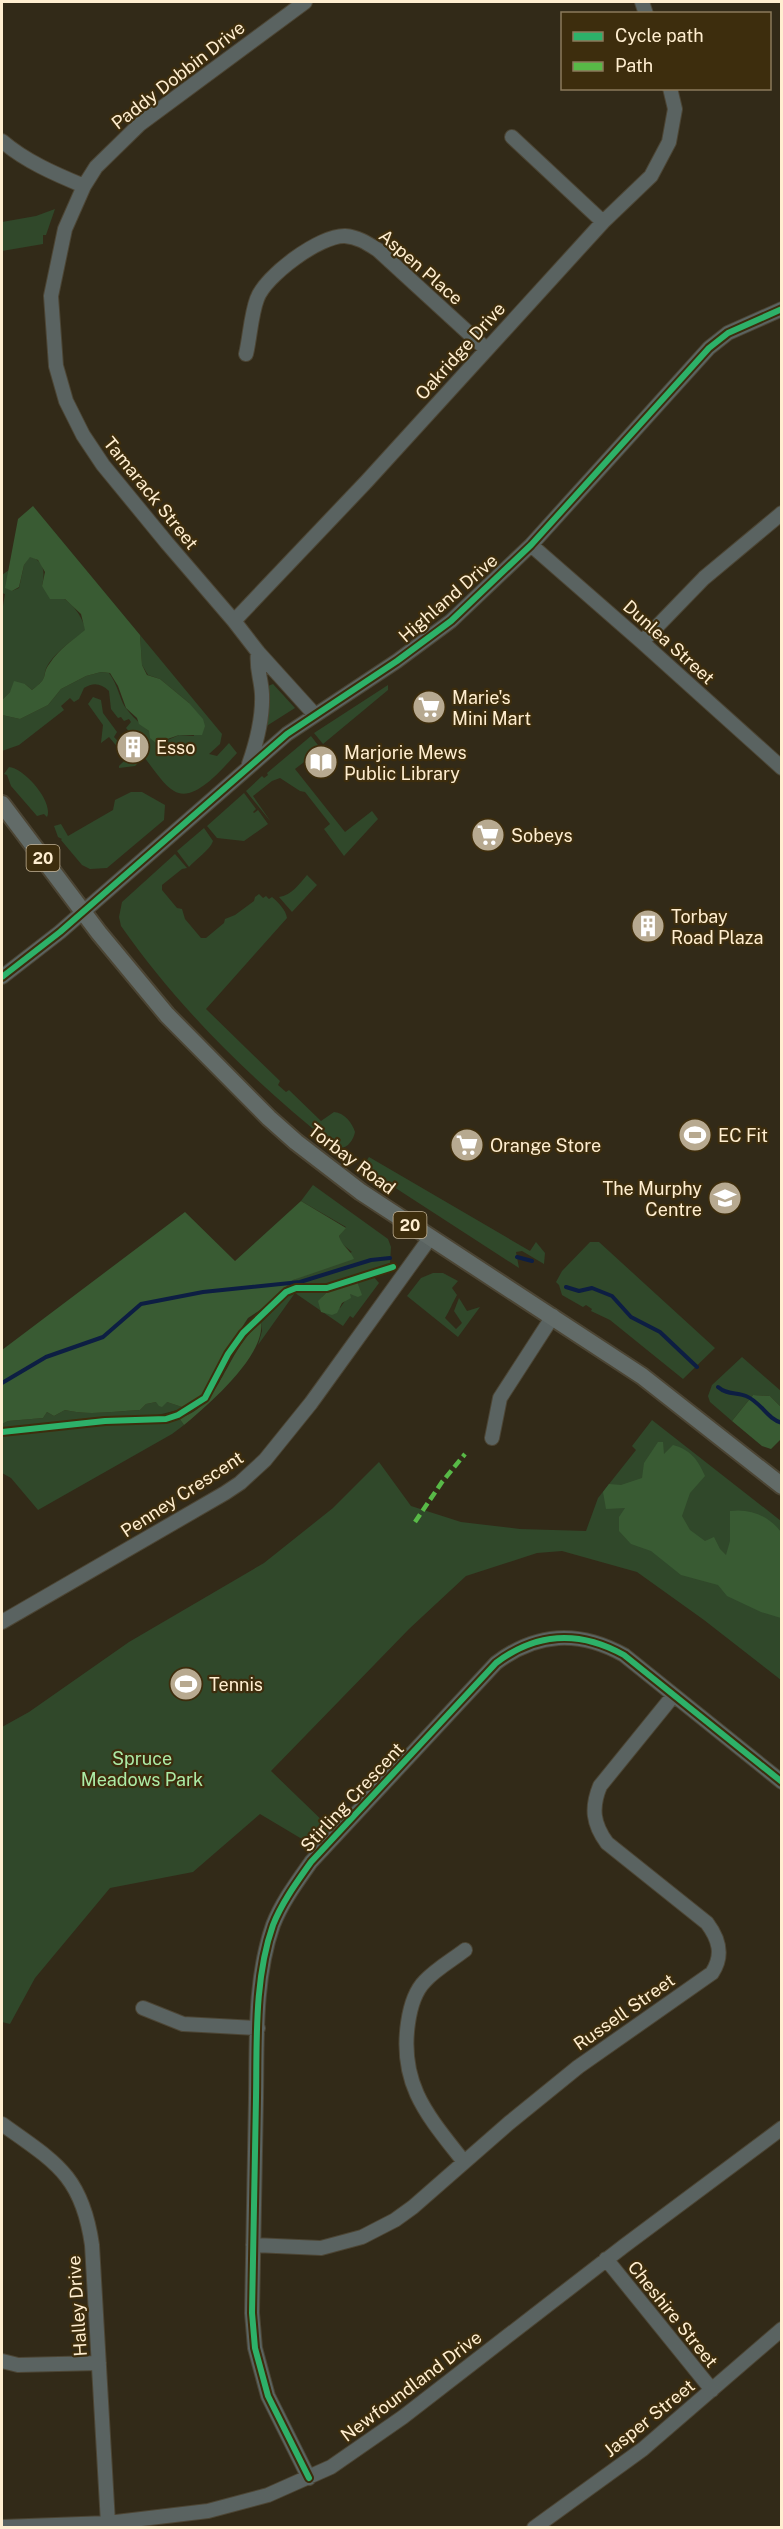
<svg xmlns="http://www.w3.org/2000/svg" width="783" height="2529" viewBox="0 0 783 2529" font-family="'Public Sans',sans-serif">
	<style>
		.green { fill: #30482a }
		.forest { fill: #395b33 }
		.lines { fill: none; stroke-linecap: round; stroke-linejoin: round }
		.stream { stroke: #0d1e43; stroke-width: 4 }
		.minor-casing { stroke: #4c4534; stroke-width: 16 }
		.major-casing { stroke: #4c4534; stroke-width: 20 }
		.minor { stroke: #5a6361; stroke-width: 14 }
		.major { stroke: #626b68; stroke-width: 16 }
		.quiet { stroke: #58b947; stroke-width: 4.5; stroke-dasharray: 9 4.5; stroke-linecap: butt }
		.cycleway-casing { stroke: #3d2d0d; stroke-width: 10 }
		.cycleway { stroke: #2db169; stroke-width: 6 }
		.labels { text-anchor: middle; dominant-baseline: central; stroke-width: 4.5; stroke-linejoin: round; paint-order: stroke }
		.shield { fill: #3d2d0d; stroke: #c5b496; stroke-width: 1.5 }
		.shield-label { font-size: 16px; font-weight: bold; fill: #ffeed0 }
		.street-label { font-size: 18px; fill: #ffeed0; stroke: #3d2d0d }
		.poi-label { font-size: 18px; fill: #ffeed0; stroke: #3d2d0d; text-anchor: start }
		.park-label { font-size: 18px; fill: #aceba6; stroke: #3d2d0d }
	</style>
	<rect width="100%" height="100%" fill="#322a18"/>
	<path class="green" d="M55,209L46,235H43V244L2,251V222L36,216Z
		M30,556C45,562 45,572 42,586C65,598 78,605 86,630C74,639 58,650 49,663C40,677 51,676 32,690L25,684L10,692L2,700V612L5,594L2,593V575L9,570L12,591L19,588L24,565Z
		M140,635L222,734L220,744L209,754L217,756L229,743L237,753C223,768 194,804 174,791C162,784 152,766 143,756L150,750L143,740L138,742L126,728L131,722L129,719L124,721L121,717L118,718L111,709L109,691C101,683 93,682 84,688L79,699L74,702L70,698L61,706L64,710L19,745L2,751V715L20,719L48,705L61,689L86,676L101,672L109,673C118,685 119,697 125,707C135,721 150,732 163,742L179,735L194,736L189,703L160,679L148,675L142,665Z
		M273,684L295,708L265,727L268,714V686Z
		M388,685V690L323,744L314,733Z
		M93,697L101,700L103,713L117,732L114,737L138,763L135,766L119,768V766L126,759L125,756L109,737L101,743L103,725L88,704Z
		M311,736L321,749L295,769L345,832L372,811L378,819L344,856L324,829L330,824L305,792L300,791L280,778L272,781L253,796L271,822L246,791L262,776L264,778L268,775L267,773Z
		M9,767C24,768 54,802 47,817L44,814L37,816L11,786L7,775L4,774Z
		M131,792H142L165,805L164,820L107,868L90,869L82,865L61,840L62,839L58,837L54,826L61,824L68,836L113,810L115,800Z
		M244,793L256,809L253,812L254,813L258,810L268,824L244,841L217,838L207,826Z
		M204,828L213,841C210,850 195,860 189,867L177,851Z
		M175,854L187,868L182,869L162,885V890L177,908L182,909L185,919L201,938H206L224,923L225,919L235,915L254,901L255,897L259,894L263,898L266,896L269,899L272,897C278,902 286,910 287,918L206,1009L280,1081L278,1085L286,1092L289,1090L321,1121L334,1112C345,1113 352,1123 355,1132C353,1142 345,1152 334,1146C254,1082 180,1010 121,926L119,917L122,902Z
		M307,875L317,885L292,912L279,897C291,896 300,883 307,875Z
		M369,1157L530,1251L536,1242L545,1253L544,1264L522,1251L516,1252L519,1268L377,1176L367,1169V1160Z
		M313,1185L388,1239L391,1247L390,1263L330,1285L294,1284L279,1294L293,1280L352,1252L341,1243L339,1236L346,1227L301,1201Z
		M590,1242H599L715,1348L683,1379L610,1320L591,1311L592,1309L586,1305L583,1307L562,1295L559,1285L556,1282L562,1271Z
		M433,1273H443L458,1281L452,1288L457,1295C452,1304 450,1310 445,1318L456,1329L462,1323L454,1311L459,1298L467,1311L480,1307L458,1337L407,1296L421,1278Z
		M373,1276L379,1283L353,1318L350,1316L343,1326L295,1293L258,1345L262,1331L261,1323L291,1293C303,1292 315,1294 327,1292L322,1297L340,1308L350,1294L361,1295L357,1281Z
		M742,1357L781,1391V1407L770,1396L753,1395L732,1421L710,1402L708,1396L712,1385Z
		M156,1402H167L185,1408L154,1416L100,1417L2,1428V1424L8,1421L43,1418L47,1412L54,1416L65,1410C89,1416 115,1411 140,1410L146,1404Z
		M179,1418L184,1425L172,1434L38,1510L11,1478L2,1473V1435L99,1424H154Z
		M652,1420L781,1521V1680L704,1620L637,1572L562,1551L537,1553L466,1576L409,1629L271,1771L331,1829L312,1845L260,1814L193,1872L110,1888L35,1978L10,2024L2,2022V1727L29,1712L129,1642L264,1563L333,1508L379,1462L411,1506L461,1522L520,1529L586,1531L598,1498L636,1450L632,1446Z"/>
	<path class="forest" d="M33,506L140,635L142,665L147,675L160,679L189,703L203,719L205,726L202,735H179L156,743L150,738L149,731L139,724L137,718L126,708L118,686L110,673L101,672L86,676L61,689L48,705L20,719L2,715V700L10,692L14,681L25,684L32,690C51,676 40,676 50,663C58,650 74,639 85,630L81,614L65,599H50L42,586L45,572L38,560L30,557L24,565L19,587L12,591L5,588L18,519Z
		M301,1201L346,1228L339,1236C342,1247 351,1250 354,1259L293,1280L268,1305L248,1318L226,1352L204,1394L185,1408L167,1402L162,1407L159,1406L156,1402L146,1404L140,1410C115,1411 89,1416 65,1410L54,1416L47,1412L43,1418L8,1421L2,1424V1350L185,1212L235,1261Z
		M357,1281L362,1295L358,1297L350,1294L351,1298L342,1303L337,1313L332,1315L321,1312L318,1301L327,1292Z
		M261,1323C265,1356 208,1405 184,1425L179,1418C222,1407 225,1350 261,1323Z
		M753,1395L770,1396L781,1407V1439L771,1449L762,1446L732,1421Z
		M658,1442H663L664,1454L673,1445C691,1450 698,1460 705,1476L690,1493L682,1516L690,1530L705,1541L714,1537L720,1549L726,1555L730,1541V1511C750,1508 769,1516 781,1532V1618L761,1612L727,1596L718,1585L681,1575L651,1551L631,1544L619,1531V1517L625,1508L606,1509L603,1492L609,1484L621,1485L642,1478L644,1463Z"/>
	<g class="lines">
		<path class="stream" d="M517,1257L532,1261
			M566,1287L579,1291L592,1288L612,1296L631,1317L660,1332L697,1367
			M2,1383L46,1357L103,1337L141,1304L203,1292L300,1282L371,1260L390,1258
			M718,1387C727,1395 736,1392 746,1396C761,1402 767,1419 782,1423"/>
		<defs>
			<path id="minor" d="M305,2L140,124L96,167L84,186L65,229L51,296L56,366L66,401L83,435L103,465L167,543L234,621L258,652L315,715
				M642,2L646,14
				M512,137L603,222
				M2,141C25,161 55,174 84,186
				M246,354C250,337 251,315 257,299C265,276 320,235 345,236C358,237 367,243 378,250L486,349
				M531,545L642,642L782,768
				M234,621L367,481L603,222L651,176L669,142L675,109L670,88
				M642,642L704,578L782,513
				M249,764C257,741 263,718 262,694C261,677 256,669 258,652
				M2,977L60,932L287,734L397,661L451,621L531,545L709,348L728,333L782,309
				M492,1438L500,1398L553,1316
				M2,1622L225,1493L240,1483L265,1460L311,1403L430,1238
				M143,2008L183,2024L258,2028
				M2,2124C55,2162 82,2175 92,2245L108,2523
				M464,2162C428,2116 399,2085 408,2023C410,2009 414,1992 425,1981C436,1969 452,1960 465,1950
				M253,2245L321,2248L362,2237L395,2220L413,2207L509,2123L578,2067L712,1973C724,1955 719,1939 707,1923L607,1843C593,1824 591,1808 600,1786L673,1696
				M606,2259L712,2390
				M2,2361L18,2365L99,2363
				M309,2478L268,2396L255,2348L252,2313C253,2241 255,2170 256,2098C257,2041 254,1979 273,1925C282,1902 297,1882 311,1862L496,1663C537,1632 579,1630 624,1655L782,1782
				M2,2527L108,2523L208,2511L268,2495L331,2467L403,2417L624,2246L782,2128
				M534,2528L643,2449L782,2329"/>
			<path id="major" d="M2,804L99,933L167,1015L269,1118L296,1142L361,1192L642,1376L782,1486"/>
		</defs>
		<use href="#minor" class="minor-casing"/>
		<use href="#major" class="major-casing"/>
		<use href="#minor" class="minor"/>
		<use href="#major" class="major"/>
		<path class="quiet" d="M415,1522L442,1482L465,1454"/>
		<defs>
			<path id="cycleway" d="M2,977L60,932L287,734L397,661L451,621L531,545L709,348L728,333L782,309
				M2,1432L105,1421L166,1419L178,1415L205,1398L228,1354L243,1333L286,1292L296,1288H327L393,1267
				M309,2478L268,2396L255,2348L252,2313C253,2241 255,2170 256,2098C257,2041 254,1979 273,1925C282,1902 297,1882 311,1862L496,1663C537,1632 579,1630 624,1655L782,1782"/>
		</defs>
		<use href="#cycleway" class="cycleway-casing"/>
		<use href="#cycleway" class="cycleway"/>
	</g>
	<defs>
		<symbol id="supermarket-disc" viewBox="-11 -11 22 22"><circle r="9.5" fill="#b7a990" stroke="#3d2d0d"/><path d="M-6-5.5h2.5l.6 2H6L4.5 2H-2.5L-4.4-4H-6ZM-1.5 3.2a1.3 1.3 0 1 0 .1 0ZM3 3.2a1.3 1.3 0 1 0 .1 0Z" fill="#fff"/></symbol>
		<symbol id="building-disc" viewBox="-11 -11 22 22"><circle r="9.5" fill="#b7a990" stroke="#3d2d0d"/><path d="M-4-6H4V6H1V3H-1V6H-4ZM-2.5-4.3h1.7v1.8h-1.7ZM.8-4.3h1.7v1.8H.8ZM-2.5-1h1.7V.8h-1.7ZM.8-1h1.7V.8H.8Z" fill="#fff"/></symbol>
		<symbol id="library-disc" viewBox="-11 -11 22 22"><circle r="9.5" fill="#b7a990" stroke="#3d2d0d"/><path d="M-6-4Q-3-5.5-.7-3.5V5Q-3 3-6 4ZM6-4Q3-5.5 .7-3.5V5Q3 3 6 4Z" fill="#fff"/></symbol>
		<symbol id="stadium-disc" viewBox="-11 -11 22 22"><circle r="9.5" fill="#b7a990" stroke="#3d2d0d"/><path d="M0-5a6.5 5 0 1 0 0 10a6.5 5 0 1 0 0-10ZM-3.5-1.8h7v3.6h-7Z" fill="#fff"/></symbol>
		<symbol id="school-disc" viewBox="-11 -11 22 22"><circle r="9.5" fill="#b7a990" stroke="#3d2d0d"/><path d="M0-5L7-2L0 1L-7-2ZM-4 1L0 2.5L4 1V4Q0 6-4 4Z" fill="#fff"/></symbol>
	</defs>
	<g fill-rule="evenodd">
		<use href="#supermarket-disc" x="410" y="688" width="38" height="38"/>
		<use href="#building-disc" x="114" y="728" width="38" height="38"/>
		<use href="#library-disc" x="302" y="743" width="38" height="38"/>
		<use href="#supermarket-disc" x="469" y="816" width="38" height="38"/>
		<use href="#building-disc" x="629" y="907" width="38" height="38"/>
		<use href="#stadium-disc" x="676" y="1116" width="38" height="38"/>
		<use href="#supermarket-disc" x="448" y="1126" width="38" height="38"/>
		<use href="#school-disc" x="706" y="1179" width="38" height="38"/>
		<use href="#stadium-disc" x="167" y="1665" width="38" height="38"/>
	</g>
	<g class="labels">
		<g class="shield">
			<rect x="26.5" y="845" width="33" height="26" rx="4.5"/>
			<rect x="393.5" y="1212" width="33" height="26" rx="4.5"/>
		</g>
		<g class="shield-label">
			<text x="43" y="858">20</text>
			<text x="410" y="1225">20</text>
		</g>
		<g class="street-label">
			<text transform="translate(178 75) rotate(-38)">Paddy Dobbin Drive</text>
			<text transform="translate(421 267) rotate(41)">Aspen Place</text>
			<text transform="translate(460 351) rotate(-48)">Oakridge Drive</text>
			<text transform="translate(151 493) rotate(51)">Tamarack Street</text>
			<text transform="translate(448 598) rotate(-41)">Highland Drive</text>
			<text transform="translate(669 642) rotate(42)">Dunlea Street</text>
			<text transform="translate(352 1159) rotate(37)">Torbay Road</text>
			<text transform="translate(182 1494) rotate(-33)">Penney Crescent</text>
			<text transform="translate(352 1797) rotate(-47)">Stirling Crescent</text>
			<text transform="translate(624 2012) rotate(-35)">Russell Street</text>
			<text transform="translate(77 2306) rotate(-94)">Halley Drive</text>
			<text transform="translate(673 2314) rotate(51)">Cheshire Street</text>
			<text transform="translate(411 2386) rotate(-37)">Newfoundland Drive</text>
			<text transform="translate(649 2418) rotate(-39)">Jasper Street</text>
		</g>
		<g class="poi-label">
			<text x="452" y="697">Marie's<tspan x="452" dy="21">Mini Mart</tspan></text>
			<text x="156" y="747">Esso</text>
			<text x="344" y="752">Marjorie Mews<tspan x="344" dy="21">Public Library</tspan></text>
			<text x="511" y="835">Sobeys</text>
			<text x="671" y="916">Torbay<tspan x="671" dy="21">Road Plaza</tspan></text>
			<text x="718" y="1135">EC Fit</text>
			<text x="490" y="1145">Orange Store</text>
			<text x="702" y="1188" text-anchor="end">The Murphy<tspan x="702" dy="21">Centre</tspan></text>
			<text x="209" y="1684">Tennis</text>
		</g>
		<g class="park-label">
			<text x="142" y="1758">Spruce<tspan x="142" dy="21">Meadows Park</tspan></text>
		</g>
	</g>
	<rect width="783" height="2529" fill="none" stroke="#ffeed0" stroke-width="6"/>
	<rect x="561" y="12" width="210" height="78" fill="#3d2d0d" stroke="#8b7a5b" stroke-width="1.5"/>
	<rect x="573" y="32" width="30" height="9" fill="#2db169" stroke="#8b7a5b" stroke-width="1.5"/>
	<text x="615" y="42" font-size="18" fill="#ffeed0">Cycle path</text>
	<rect x="573" y="62" width="30" height="9" fill="#58b947" stroke="#8b7a5b" stroke-width="1.5"/>
	<text x="615" y="72" font-size="18" fill="#ffeed0">Path</text>
</svg>
